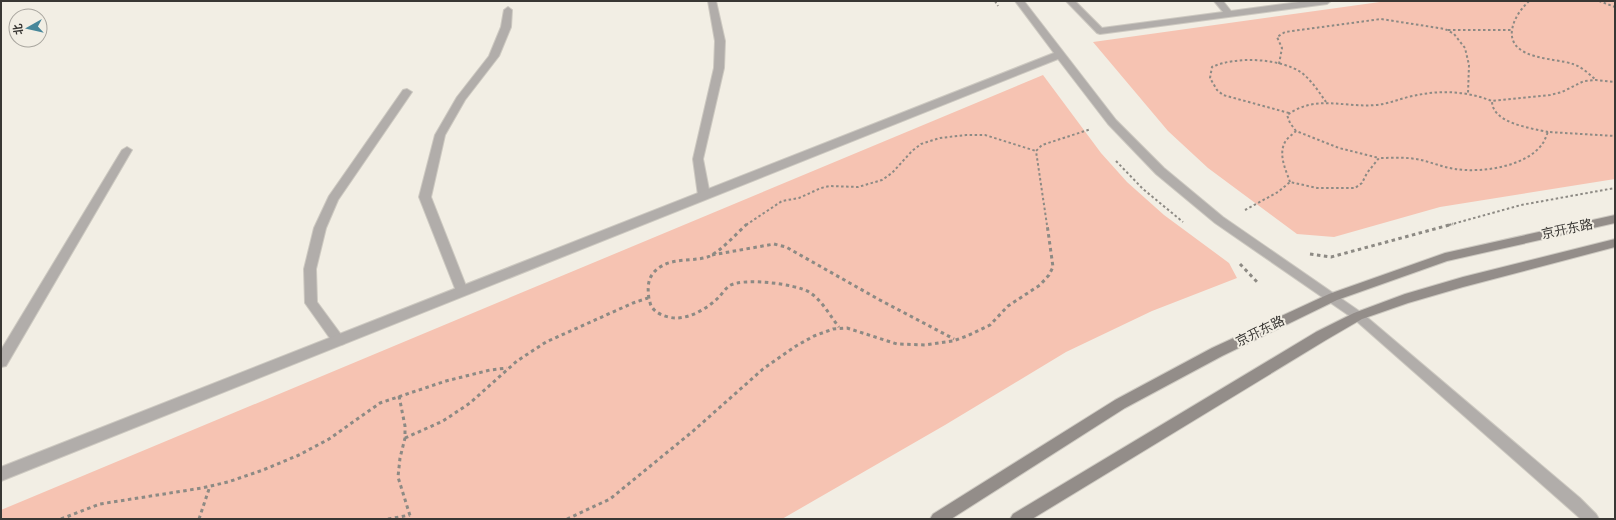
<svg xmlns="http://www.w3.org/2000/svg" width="1616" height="520" viewBox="0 0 1616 520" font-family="'Space Grotesk','Noto Sans SC',sans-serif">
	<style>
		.green { fill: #f6c3b2 }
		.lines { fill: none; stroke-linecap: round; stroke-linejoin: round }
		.lane-casing { stroke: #cdc9c1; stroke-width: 2 }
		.street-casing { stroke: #cdc9c1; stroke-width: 2 }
		.secondary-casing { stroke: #cdc9c1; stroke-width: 2 }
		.path-far1 { stroke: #8d8a84; stroke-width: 2; stroke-dasharray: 2.5 2.5; stroke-linecap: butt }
		.path { stroke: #8d8a84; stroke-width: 3; stroke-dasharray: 3.5 3.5; stroke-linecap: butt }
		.lane { fill: #b1adaa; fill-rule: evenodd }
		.street { fill: #b1adaa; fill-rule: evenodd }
		.secondary { fill: #938d89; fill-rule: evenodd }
		.labels { text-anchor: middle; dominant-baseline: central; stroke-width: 4; stroke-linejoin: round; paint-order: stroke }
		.street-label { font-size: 13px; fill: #393734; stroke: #f2eee4 }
	</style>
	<rect width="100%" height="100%" fill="#f2eee4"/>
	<path class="green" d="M1387,1H1615V179L1440,207L1334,237L1297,234L1208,168L1168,131L1093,42Z
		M1043,75L1101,153L1127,182L1164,215L1229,263L1237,278L1152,311L1066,352L945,425L782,519H1V510Z"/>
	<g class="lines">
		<defs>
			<path id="lane" d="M708,1H716L725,41L724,68L703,159L710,195L708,198H700L698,195L693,159L714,68L715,41Z
				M1066,1H1075L1102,28L1223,12L1214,1H1223L1231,11L1307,1H1331L1327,4L1100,34L1097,33Z
				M508,7L512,10L511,27L499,56L465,100L445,135L431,197L468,291L466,294L462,296L458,294L456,291L419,197L435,135L457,97L489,56L501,27L504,10Z
				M407,89L412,92L338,200L326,228L316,269L317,302L345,340L344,344L339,345L334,344L305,303L304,269L314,228L329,196L403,90Z"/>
			<path id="street" d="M1015,1H1024L1116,120L1164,168L1223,217L1362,313L1580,498L1596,514L1599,519H1581L1354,319L1215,223L1156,174L1108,124L1058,59L1,481V467L1054,53Z
				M127,147L132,150L6,366L1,367V350L122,150Z"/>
			<path id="secondary" d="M1615,215V223L1447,261L1337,300L1222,356L1125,408L951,519H930L933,514L1115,400L1212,348L1329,294L1445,253Z
				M1615,239V247L1463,287L1408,303L1362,319L1326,340L1032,519H1010L1013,514L1316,332L1354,313L1405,294L1463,277Z"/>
		</defs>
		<use href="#lane" class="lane-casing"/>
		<use href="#street" class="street-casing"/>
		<use href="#secondary" class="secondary-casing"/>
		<path class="path-far1" d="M995,1L998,6
			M1529,1C1521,9 1514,18 1512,30C1508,60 1556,58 1573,64C1582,67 1589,74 1596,80
			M1599,1L1615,7
			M1448,30H1512
			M1279,64L1282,48L1277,37L1285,32L1381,19L1445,29L1454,34L1465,48L1469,65L1468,93
			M1289,113L1223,95L1217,90L1210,78L1212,67C1235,56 1281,58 1302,73C1312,81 1319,92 1326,102
			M1296,131L1290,123L1287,115C1317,94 1343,108 1376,105C1387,104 1397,100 1408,97C1437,90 1464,90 1492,101
			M1548,132C1530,128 1492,123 1492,101L1550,95L1562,92L1584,81L1596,80L1615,82
			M1116,161L1143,189L1183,222
			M1290,182C1286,170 1278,155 1285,142C1287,138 1292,135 1296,131L1339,148L1379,158
			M1245,210L1278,192L1290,182L1317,188H1355L1362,183L1367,173L1379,158C1391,158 1404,157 1416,159C1429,161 1441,167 1455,169C1481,173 1527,167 1543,143C1545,140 1546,136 1548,132L1615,136
			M746,225L782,201L799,198L821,188L830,186L858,187L882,180L892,173L912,151L921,144L940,138L966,135H985L1036,151
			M1047,225L1036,151L1042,145L1091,129
			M1449,225L1521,205L1615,188"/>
		<path class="path" d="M747,224C737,233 722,250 710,256C697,262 675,257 660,267C648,275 647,285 649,299C650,301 650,305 652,307C656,314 668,318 676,318C691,318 708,308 719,297C722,294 725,289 729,286C742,277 796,284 809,292C822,300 830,316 839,327
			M1310,254L1331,257L1453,224
			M712,255L774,244L786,247L878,299L954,339
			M1240,264L1259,284
			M399,396L405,426V438L400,458L398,477L411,519
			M405,438L443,421L470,403L517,361L546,342L633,303L648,298
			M61,519L100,504L202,488L228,482L263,470L299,455L329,439L380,403L446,381L490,370L507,368
			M199,519L210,486
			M388,519L410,515
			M567,519L610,499L692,432L763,369L796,346L814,336L833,329L847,328L897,344L925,345L953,341L967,336L990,325L1008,306L1040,285L1049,275L1053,267L1047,224"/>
		<use href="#lane" class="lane"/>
		<use href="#street" class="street"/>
		<use href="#secondary" class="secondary"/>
	</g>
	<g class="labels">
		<g class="street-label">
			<text transform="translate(1567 229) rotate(-12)">京开东路</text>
			<text transform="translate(1260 331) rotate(-26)">京开东路</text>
		</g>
	</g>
	<rect width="1616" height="520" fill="none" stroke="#393734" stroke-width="4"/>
	<g transform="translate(28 28) rotate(262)"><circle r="19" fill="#f2eee4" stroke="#a8a59e"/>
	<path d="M0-3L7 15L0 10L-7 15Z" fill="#47879a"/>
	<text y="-6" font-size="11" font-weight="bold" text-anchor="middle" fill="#393734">北</text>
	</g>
</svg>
